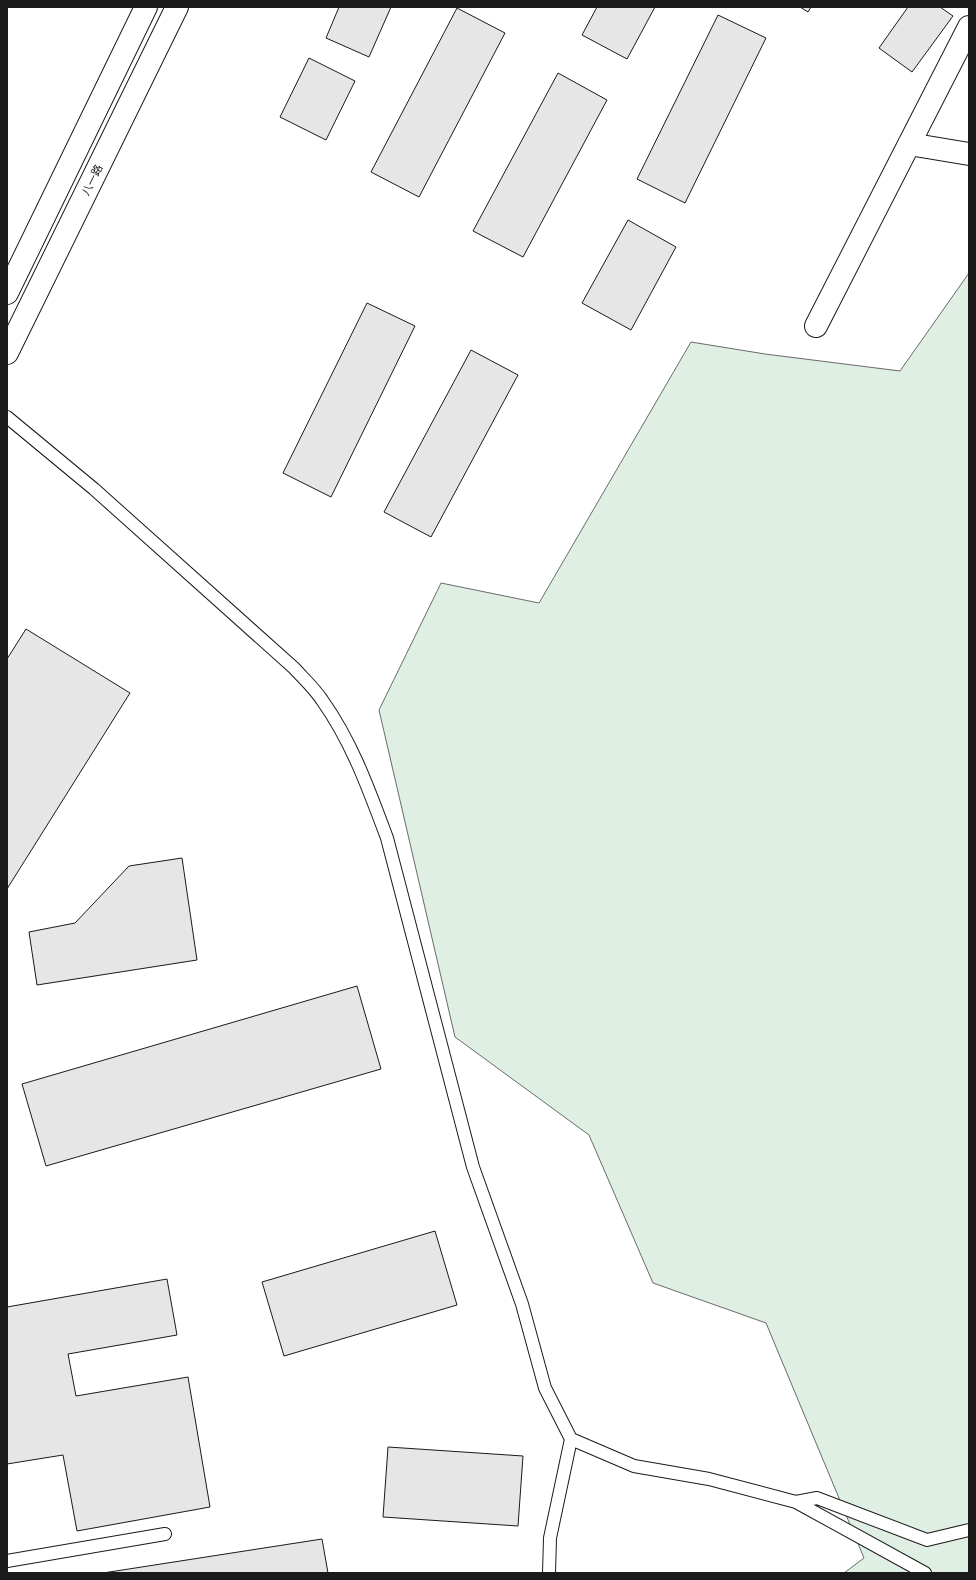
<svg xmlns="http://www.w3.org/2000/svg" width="976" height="1580" viewBox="0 0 976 1580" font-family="Quicksand,'Noto Sans SC',sans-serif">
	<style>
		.green { fill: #e0efe3; stroke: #6a6a6a }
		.building { fill: #e6e6e6; stroke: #1a1a1a }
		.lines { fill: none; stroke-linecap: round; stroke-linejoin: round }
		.service-casing { stroke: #1a1a1a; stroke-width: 14 }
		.minor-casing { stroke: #1a1a1a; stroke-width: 24 }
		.secondary-casing { stroke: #1a1a1a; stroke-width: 24 }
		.service { stroke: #fff; stroke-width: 12 }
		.minor { stroke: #fff; stroke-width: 22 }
		.secondary { stroke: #fff; stroke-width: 22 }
		.labels { text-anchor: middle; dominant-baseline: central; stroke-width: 3; stroke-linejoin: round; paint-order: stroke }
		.street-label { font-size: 11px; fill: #1a1a1a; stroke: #fff }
	</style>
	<rect width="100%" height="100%" fill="#fff"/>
	<path class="green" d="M969,273V1573H844L864,1558L766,1323L653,1283L589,1135L455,1037L379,710L441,583L539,603L691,342L765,354L900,371Z"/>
	<path class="building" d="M339,7H391L369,57L326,38Z
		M597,7H655L627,59L582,35Z
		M800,7H811L808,12Z
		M908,7H940L953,16L912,72L879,48Z
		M457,8L505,33L419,197L371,172Z
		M718,15L766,38L685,203L637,179Z
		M309,58L355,81L326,140L280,117Z
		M558,73L607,100L523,257L473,231Z
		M628,220L676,247L631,330L582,303Z
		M367,303L415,326L331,497L283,473Z
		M471,350L518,375L431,537L384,512Z
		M26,629L130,693L7,889V659Z
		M182,858L197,960L37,985L29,932L75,923L129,866Z
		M357,986L381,1069L46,1166L22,1084Z
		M435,1231L457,1305L284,1356L262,1282Z
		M167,1279L177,1335L68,1354L76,1396L188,1377L210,1507L77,1531L63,1455L7,1464V1307Z
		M388,1447L523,1456L518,1526L383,1517Z
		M322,1539L328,1573H103Z"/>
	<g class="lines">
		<defs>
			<path id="service" d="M7,417L94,489L294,668C303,678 314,688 322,700C352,742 369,790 387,838L473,1167L522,1304L545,1388L571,1439L634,1466L709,1479L796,1502L925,1573
				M796,1502L817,1498L927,1540L969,1530
				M7,1561L165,1534
				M549,1573L550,1538L571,1439"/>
			<path id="minor" d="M909,144L969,154
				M816,326L969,27"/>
			<path id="secondary" d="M7,293L146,7
				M7,353L177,7"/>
		</defs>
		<use href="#service" class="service-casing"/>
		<use href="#minor" class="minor-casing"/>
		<use href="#secondary" class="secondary-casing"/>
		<use href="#service" class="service"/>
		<use href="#minor" class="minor"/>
		<use href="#secondary" class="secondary"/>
	</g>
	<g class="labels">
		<g class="street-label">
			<text transform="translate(92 180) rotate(-64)">八一路</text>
		</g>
	</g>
	<rect width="976" height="1580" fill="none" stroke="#1a1a1a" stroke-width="16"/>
</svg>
